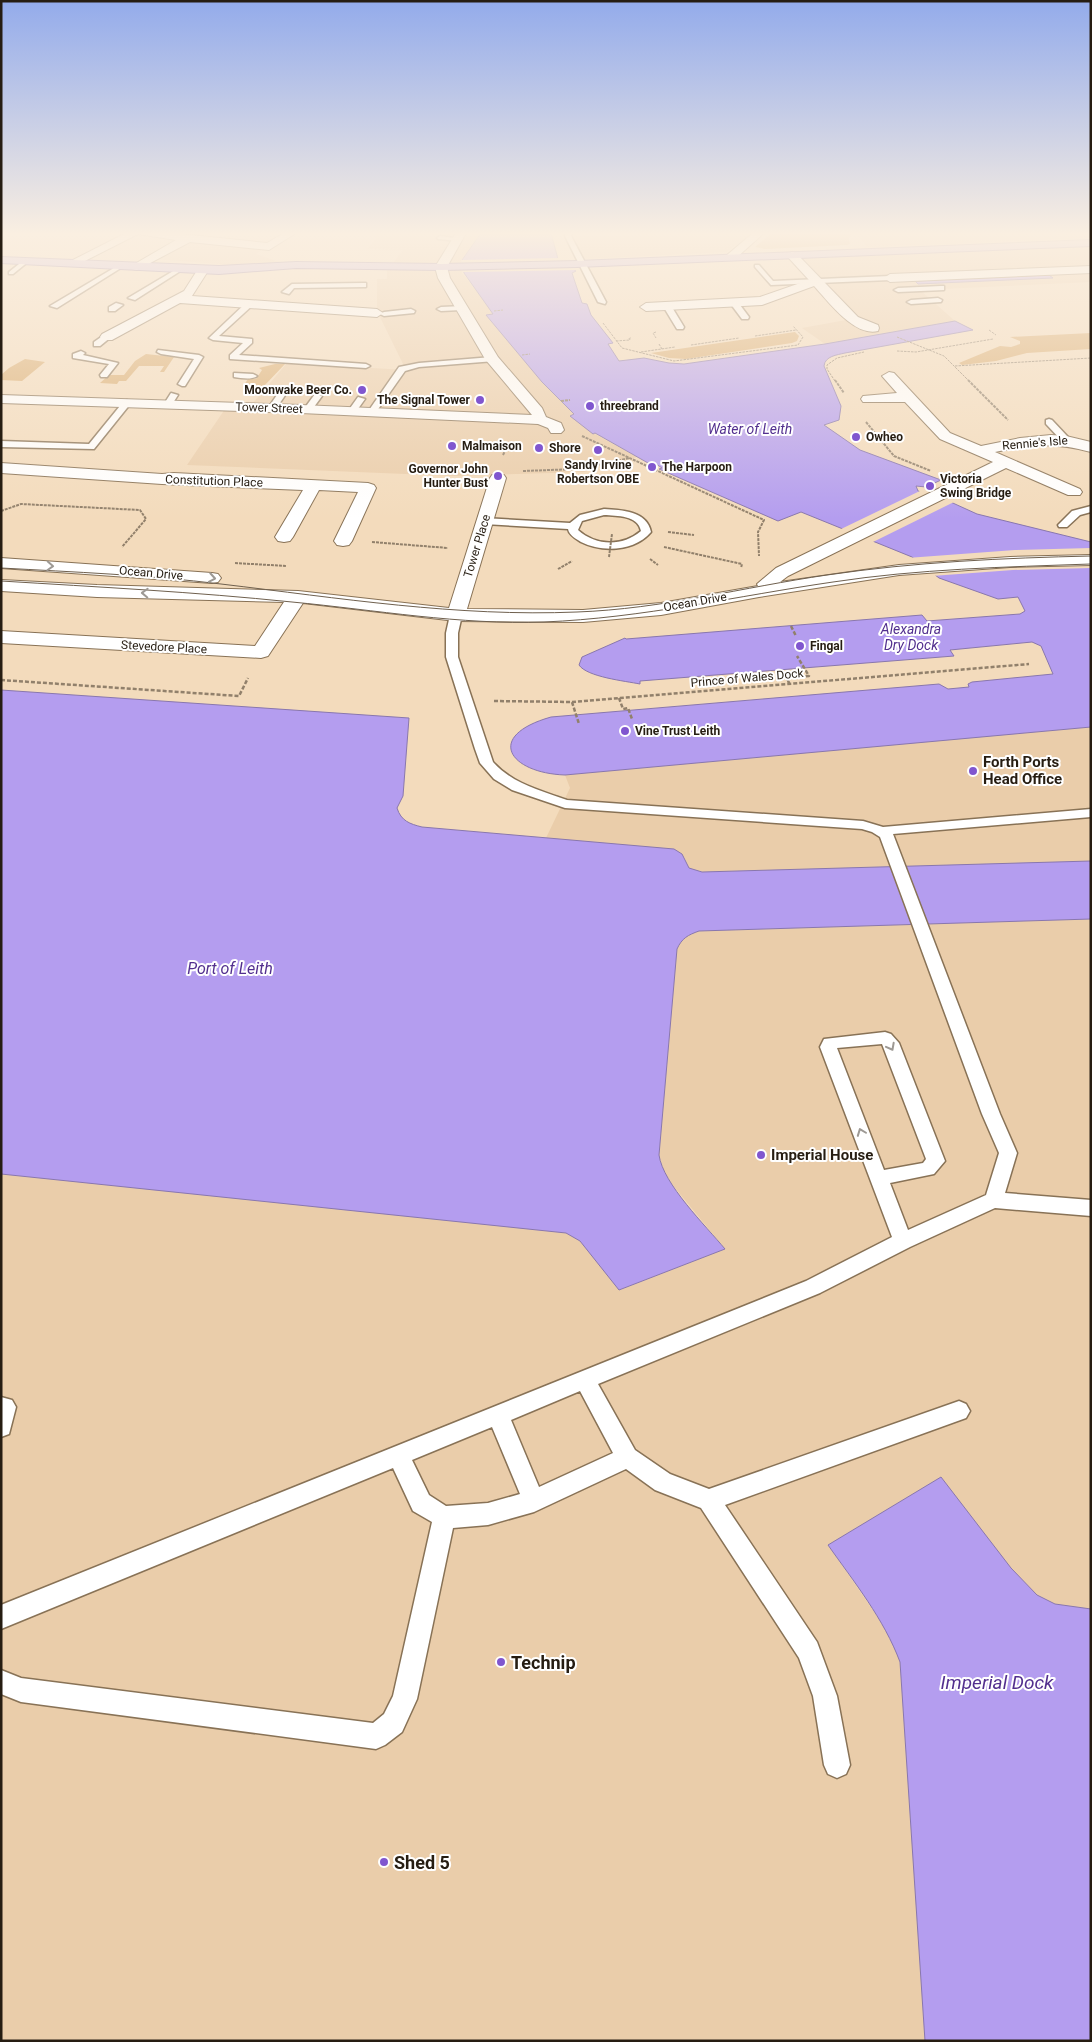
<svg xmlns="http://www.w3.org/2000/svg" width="1092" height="2042" viewBox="0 0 1092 2042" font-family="Roboto,sans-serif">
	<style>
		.built { fill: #eacdaa }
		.green { fill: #d9ab6e }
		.water { fill: #b49def; stroke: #8977ad }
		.pier { fill: #f3dbbc }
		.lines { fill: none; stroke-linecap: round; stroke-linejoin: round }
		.lane-casing { stroke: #887256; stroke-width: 3 }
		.street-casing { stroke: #887256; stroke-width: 2 }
		.primary-casing { stroke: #6e5893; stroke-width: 2 }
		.path-far2 { stroke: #91806b; stroke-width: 1; stroke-dasharray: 2.5 1; stroke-linecap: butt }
		.path-far1 { stroke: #91806b; stroke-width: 2; stroke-dasharray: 3 1; stroke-linecap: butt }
		.path { stroke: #91806b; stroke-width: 2.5; stroke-dasharray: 4 2; stroke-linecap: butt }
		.lane { fill: #fff; fill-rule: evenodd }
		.street { fill: #fff; fill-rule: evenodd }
		.primary { fill: #bfade8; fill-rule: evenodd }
		.tram { stroke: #6f604e; stroke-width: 1 }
		.path-bridge { stroke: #91806b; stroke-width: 2; stroke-dasharray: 3 1; stroke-linecap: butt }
		.oneway { stroke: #9d9994 }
		.poi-dot { fill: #8056cf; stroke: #fff; stroke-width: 2 }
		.labels { text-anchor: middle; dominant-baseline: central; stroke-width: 4; stroke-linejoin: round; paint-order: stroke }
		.far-poi-label { font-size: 12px; font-weight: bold; fill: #261d12; stroke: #fff; text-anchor: start }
		.far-street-label { font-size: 12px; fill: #261d12; stroke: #fff }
		.far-water-label { font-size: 14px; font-style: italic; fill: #522f8e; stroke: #fff }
		.poi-label { font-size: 15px; font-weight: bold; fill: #261d12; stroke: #fff; text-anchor: start }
		.water-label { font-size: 16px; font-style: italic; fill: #522f8e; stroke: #fff }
		.near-poi-label { font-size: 18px; font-weight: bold; fill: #261d12; stroke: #fff; text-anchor: start }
		.near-water-label { font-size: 19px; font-style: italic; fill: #522f8e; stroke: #fff }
	</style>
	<rect width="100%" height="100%" fill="#f3dbbc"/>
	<path class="built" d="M379,233H481L461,260L462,273L593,433L637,457L584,472L454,476L187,465L223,412L227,403L252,404L287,363L406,370L377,311V279H387V271L403,250L368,249Z
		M684,233H753L726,252L584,259L572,235L611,236Z
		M856,233H1091V238L867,247Z
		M194,237L268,245L256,254L279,262L245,266L155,259Z
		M1091,246V282L920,290L955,321L825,344L802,328L857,318L803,258Z
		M1091,727V861L702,872L689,868L684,857L546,838L570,788L565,775Z
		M1091,919V1609L1055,1604L1037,1595L1011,1568L828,1545L879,1619L892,1640L900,1662L925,2041H1V1174L566,1233L580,1241L620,1290L725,1249L671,1183L660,1166L659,1155L677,949L680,942L687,935L699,931Z"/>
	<path class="green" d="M772,233H852L849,238L850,244L847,245L765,249L755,247Z
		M795,332L799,336L797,341L792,343L686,359L669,358L651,353Z
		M1091,333V349L1027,353L996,361L962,365L959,363L1000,346L1011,347L1020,344V341L1010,337Z
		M146,354L174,357L164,372H160L164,366H139L126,381H119L117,384L100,383L109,375H124L135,361Z
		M25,359L45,362L22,381L1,380V375L9,368Z
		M275,364H285L264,386L244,385L248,379H256L262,370L259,368Z"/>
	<path class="water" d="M481,233H551L558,259L576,271L572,273L582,303L587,304L591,315L613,343L608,344L619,361L644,358L669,363L684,364L825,344L955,321L973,330L845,353C837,355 825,356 824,366L841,406L839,420L824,425L860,450L941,480L926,487L916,486L918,491L944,499L977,514L1091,542V727L565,775C509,773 484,736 551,717L939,684L948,689L969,687L968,684L972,682L1053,674L1041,646L1032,642L950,650L954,656L640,681V684C625,681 587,677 579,665L582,657L625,638L626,639L922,615L927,621L1020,614L1025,611L1018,597L998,599L939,578L912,557L801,512L778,521L659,469L662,468L653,462L648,463L595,433L593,434L570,416L574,414L542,382L486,315L493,314L464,273L462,260Z
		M1049,275L1053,278L918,284L915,281Z
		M1,690L409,718L403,796L397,808C401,821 410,824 422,827L674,849L682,854L689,868L702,872L1091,861V919L699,931C688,935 682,938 677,949L659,1155C663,1184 706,1226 725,1249L619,1290L580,1241L566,1233L1,1174Z
		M941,1477L1011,1568L1037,1595L1055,1604L1091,1609V2041H925L900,1662C884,1619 854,1582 828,1545Z"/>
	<path class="pier" d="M561,258L578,270L462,272L461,260Z
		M924,489L954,502L871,543L839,530Z
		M1091,548V568L1013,570L932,576L907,558L1015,550Z"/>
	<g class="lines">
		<defs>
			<path id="lane" d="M566,233H572L571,236L606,302L605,304L598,302L565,236Z
				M440,236L461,239L458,241L438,239L437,238Z
				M24,260L29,261L13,274H9V272Z
				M119,265L124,266L57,308L50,306Z
				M755,265H759L773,281L890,276L894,278L890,280L771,285L755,267Z
				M180,267L182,268V270L135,300L128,298Z
				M363,283H366V287L294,288L289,294L282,292L292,284Z
				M941,286H944V290L898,292L894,290L898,288Z
				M938,298L942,300L941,302L911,304L907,302L911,300Z
				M731,301H737L749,317L748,319H742L730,303Z
				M247,302L254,304L219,336L252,339V343L239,355L366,364L370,366L366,368L230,359V355L243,343L213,340L209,338Z
				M116,303L123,305L115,311H109V307Z
				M664,304H670L684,327L683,329H677L663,306Z
				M464,306V310H461L441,311L437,309L441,307Z
				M411,309L415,311L414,313L384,316L380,314L384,312Z
				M104,335L111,337L100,346H94V342Z
				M158,350L199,355L203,357L185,386H182L178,384L194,359L161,354L157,352Z
				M81,351L85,353L83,355L118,363L107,377H101L100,375L109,364L73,358V354Z
				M492,357H495V361L419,367L405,371L374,415L367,413L399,367L419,363Z
				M234,373L253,374L257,376C252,380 241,378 234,377Z
				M279,392L286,394L275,410H269L268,408Z
				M171,393L178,395L171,406H165L164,404Z
				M315,394L322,396L311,411H305L304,409Z
				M358,397L365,399L355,413H349L348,411Z
				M127,400L131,403L94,449L1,447V441L89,444L124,401Z
				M1049,419L1052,420L1068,437V441H1062L1046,424V420Z
				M1091,506V512L1080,515L1067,527H1059L1058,525L1072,511Z
				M604,509C622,510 647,511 651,532C635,551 603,553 581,542C576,539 569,535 568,529L484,524L479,521L484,518L570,523L580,515ZM604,515C617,516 638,515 641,531C622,547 596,546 578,530L582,521Z
				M456,612L462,615L458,633V657L493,762C513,784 539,790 567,800L863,821L883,827L1091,809V817L893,834L1000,1114L1017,1153L1005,1193L1091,1200V1216L995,1208L910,1247L820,1293L598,1384L635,1450L670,1474L709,1489L959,1401L966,1404L970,1411L966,1418L725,1505L817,1642L837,1696L850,1765L846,1774L837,1778L828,1774L824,1765L813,1696L799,1658L701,1508L655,1490L626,1469L534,1512L488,1525L453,1528L417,1699L402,1732L385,1745L376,1749L21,1702L1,1694V1670L21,1678L373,1723L384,1714L393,1696L432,1522L413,1511L393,1468L1,1629V1605L806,1281L892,1237L820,1047L824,1039L885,1032L891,1034L899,1043L945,1161L934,1174L890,1183L908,1230L986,1195L999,1153L982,1114L880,837L872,832L862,829L565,808L512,790L494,779L480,763L475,749L446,657V633L450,615ZM882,1044L926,1159L923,1163L884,1170L837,1048ZM580,1391L613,1453L539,1487L511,1420ZM492,1427L520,1494L488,1503L446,1506L429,1495L412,1460Z
				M1,1397L12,1400L16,1407L9,1434L1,1437Z"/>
			<path id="street" d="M126,233H171L267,243L284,233H296L269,250L190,242L137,270L133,269L131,267L133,265L176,240L138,234L75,266H67L65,264Z
				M456,233H466L447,267L450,278L498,357L542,408L546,417L561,423L564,430L561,433H551L548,428L538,424L301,413L1,403V395L301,405L532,415L485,359L438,278L435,267Z
				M753,233H764L735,259H727L725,257L727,255Z
				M792,252L796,253L858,317L878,325L879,328L878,331C854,337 828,301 814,286L762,305L646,311L640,307L646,303L760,297L809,280L786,255Z
				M1091,266V273L890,282L884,278L890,274Z
				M202,267L208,271L192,296L377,309L383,313L377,317L180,303L112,340H102L100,337L102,334L184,291L198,269Z
				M889,372L894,373L950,433L981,446L1020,438L1051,435L1066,436L1091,442V452C1054,442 1032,444 995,452L1080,489L1082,492L1080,495H1068L1006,468L788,576L780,582L899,565L1010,557L1091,555V565L1010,567L899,575L759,597L661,615L583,622L456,621L303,603L268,656L261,658L1,643V631L255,646L284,602L97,597L1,591V580L97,585L298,591L449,608L490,478L492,475H504L506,478L467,609L583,610L661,603L758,586L757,584L776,568L993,462L940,439L905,402H863L861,399L863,396L897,393L882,376Z
				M1,463L162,474L174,473L368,483L374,485L376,488L352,541L349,545L343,546L337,545L334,541L358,492L319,490L293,537L290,541L284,542L278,541L275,537L303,490L162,484L1,473Z
				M1,558L212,573L218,574L221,578L218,582L212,583L1,568Z"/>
			<path id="primary" d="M1091,240V246L577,267L441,270L296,268L219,274L1,263V257L219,266L296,262L441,264L577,261Z"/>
		</defs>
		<use href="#lane" class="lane-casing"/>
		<use href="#street" class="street-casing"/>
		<use href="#primary" class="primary-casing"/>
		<path class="path-far2" d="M494,311L503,310
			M603,323L622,348L674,361L798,345L803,337L793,326
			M989,330L996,335
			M656,332L653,333L656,338
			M755,336L796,330
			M897,337L944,356L969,381
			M616,341L630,340L629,338H631
			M659,344L662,349
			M691,345L739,338
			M897,351L916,352L993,339
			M641,352L675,347
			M522,355L530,354
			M955,366L1091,358
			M835,381L827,369V365L837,358L864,352"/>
		<path class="path-far1" d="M835,380L844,393
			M968,380L1008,420
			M561,401L570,400
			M866,422L894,456L931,471
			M877,434L896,433
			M582,436L764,520L758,532L759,556
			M503,455L509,443
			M523,471L577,469L630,458
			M1,511L21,504L140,510L146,519L122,547
			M668,532L694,535
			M372,542L448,548
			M664,547L742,564L741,568
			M650,559L658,565
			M235,563L286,566
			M558,569L572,561"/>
		<path class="path" d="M791,626L796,636
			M1,680L239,696L248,678
			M789,683L787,678L809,676L797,656
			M619,698L623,709L628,708L632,719
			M494,701L572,702L1029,664
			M572,702L579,724"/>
		<use href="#lane" class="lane"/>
		<use href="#street" class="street"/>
		<use href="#primary" class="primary"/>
		<path class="tram" d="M1,568C74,572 148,575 221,584C339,598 457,617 577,612C662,609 744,587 827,575C915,562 1003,558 1091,556
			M1,581C98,587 195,592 292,602C376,610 460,625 544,622C642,618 737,596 833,582C918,569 1005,567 1091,564"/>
		<path class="path-bridge" d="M609,557L612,534"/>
	</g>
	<defs><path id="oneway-chevron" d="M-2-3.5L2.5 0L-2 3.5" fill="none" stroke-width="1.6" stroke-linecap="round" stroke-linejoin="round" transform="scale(1.25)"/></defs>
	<g class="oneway">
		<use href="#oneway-chevron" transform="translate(50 566) rotate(3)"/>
		<use href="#oneway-chevron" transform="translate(212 578) rotate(10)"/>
		<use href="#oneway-chevron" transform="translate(145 593) rotate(-178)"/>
		<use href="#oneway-chevron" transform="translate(891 1047) rotate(62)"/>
		<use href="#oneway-chevron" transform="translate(861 1132) rotate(-111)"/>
	</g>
	<linearGradient id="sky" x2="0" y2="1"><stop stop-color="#93abeb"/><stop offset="0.45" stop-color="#faefe1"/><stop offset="1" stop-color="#faefe1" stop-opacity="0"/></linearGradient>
	<rect width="1092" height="519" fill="url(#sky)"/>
	<g class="poi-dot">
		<circle cx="362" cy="390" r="5"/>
		<circle cx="480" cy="400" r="5"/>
		<circle cx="590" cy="406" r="5"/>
		<circle cx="856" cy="437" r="5"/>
		<circle cx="452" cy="446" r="5"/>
		<circle cx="539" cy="448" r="5"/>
		<circle cx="598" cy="450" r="5"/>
		<circle cx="652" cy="467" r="5"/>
		<circle cx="498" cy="476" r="5"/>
		<circle cx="930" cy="486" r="5"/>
		<circle cx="800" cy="646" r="5"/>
		<circle cx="625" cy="731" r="5"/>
		<circle cx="973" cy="771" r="5"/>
		<circle cx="761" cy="1155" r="5"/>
		<circle cx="501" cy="1662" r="5"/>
		<circle cx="384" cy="1862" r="5"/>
	</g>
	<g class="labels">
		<g class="far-poi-label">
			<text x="352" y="390" text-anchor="end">Moonwake Beer Co.</text>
			<text x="470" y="400" text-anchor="end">The Signal Tower</text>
			<text x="600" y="406">threebrand</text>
			<text x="866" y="437">Owheo</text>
			<text x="462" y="446">Malmaison</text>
			<text x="549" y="448">Shore</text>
			<text x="598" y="465" text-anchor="middle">Sandy Irvine<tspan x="598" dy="14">Robertson OBE</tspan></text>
			<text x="662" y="467">The Harpoon</text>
			<text x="488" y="469" text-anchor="end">Governor John<tspan x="488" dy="14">Hunter Bust</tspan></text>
			<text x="940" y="479">Victoria<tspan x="940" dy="14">Swing Bridge</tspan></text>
			<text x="810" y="646">Fingal</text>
			<text x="635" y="731">Vine Trust Leith</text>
		</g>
		<g class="far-street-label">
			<text transform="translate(269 408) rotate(2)">Tower Street</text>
			<text transform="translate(1035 443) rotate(-5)">Rennie's Isle</text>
			<text transform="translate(214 481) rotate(2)">Constitution Place</text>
			<text transform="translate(477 546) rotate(-73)">Tower Place</text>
			<text transform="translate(151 573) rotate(5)">Ocean Drive</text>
			<text transform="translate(695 602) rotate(-10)">Ocean Drive</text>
			<text transform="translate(164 647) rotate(3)">Stevedore Place</text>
			<text transform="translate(747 678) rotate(-5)">Prince of Wales Dock</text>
		</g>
		<g class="far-water-label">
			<text x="750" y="429">Water of Leith</text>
			<text x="911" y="629">Alexandra<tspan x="911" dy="16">Dry Dock</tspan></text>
		</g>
		<g class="poi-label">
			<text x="983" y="762">Forth Ports<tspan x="983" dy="17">Head Office</tspan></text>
			<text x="771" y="1155">Imperial House</text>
		</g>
		<g class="water-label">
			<text x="230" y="968">Port of Leith</text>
		</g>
		<g class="near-poi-label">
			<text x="511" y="1662">Technip</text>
			<text x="394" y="1862">Shed 5</text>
		</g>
		<g class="near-water-label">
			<text x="997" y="1682">Imperial Dock</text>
		</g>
	</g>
	<rect width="1092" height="2042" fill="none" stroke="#261d12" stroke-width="5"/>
</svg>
